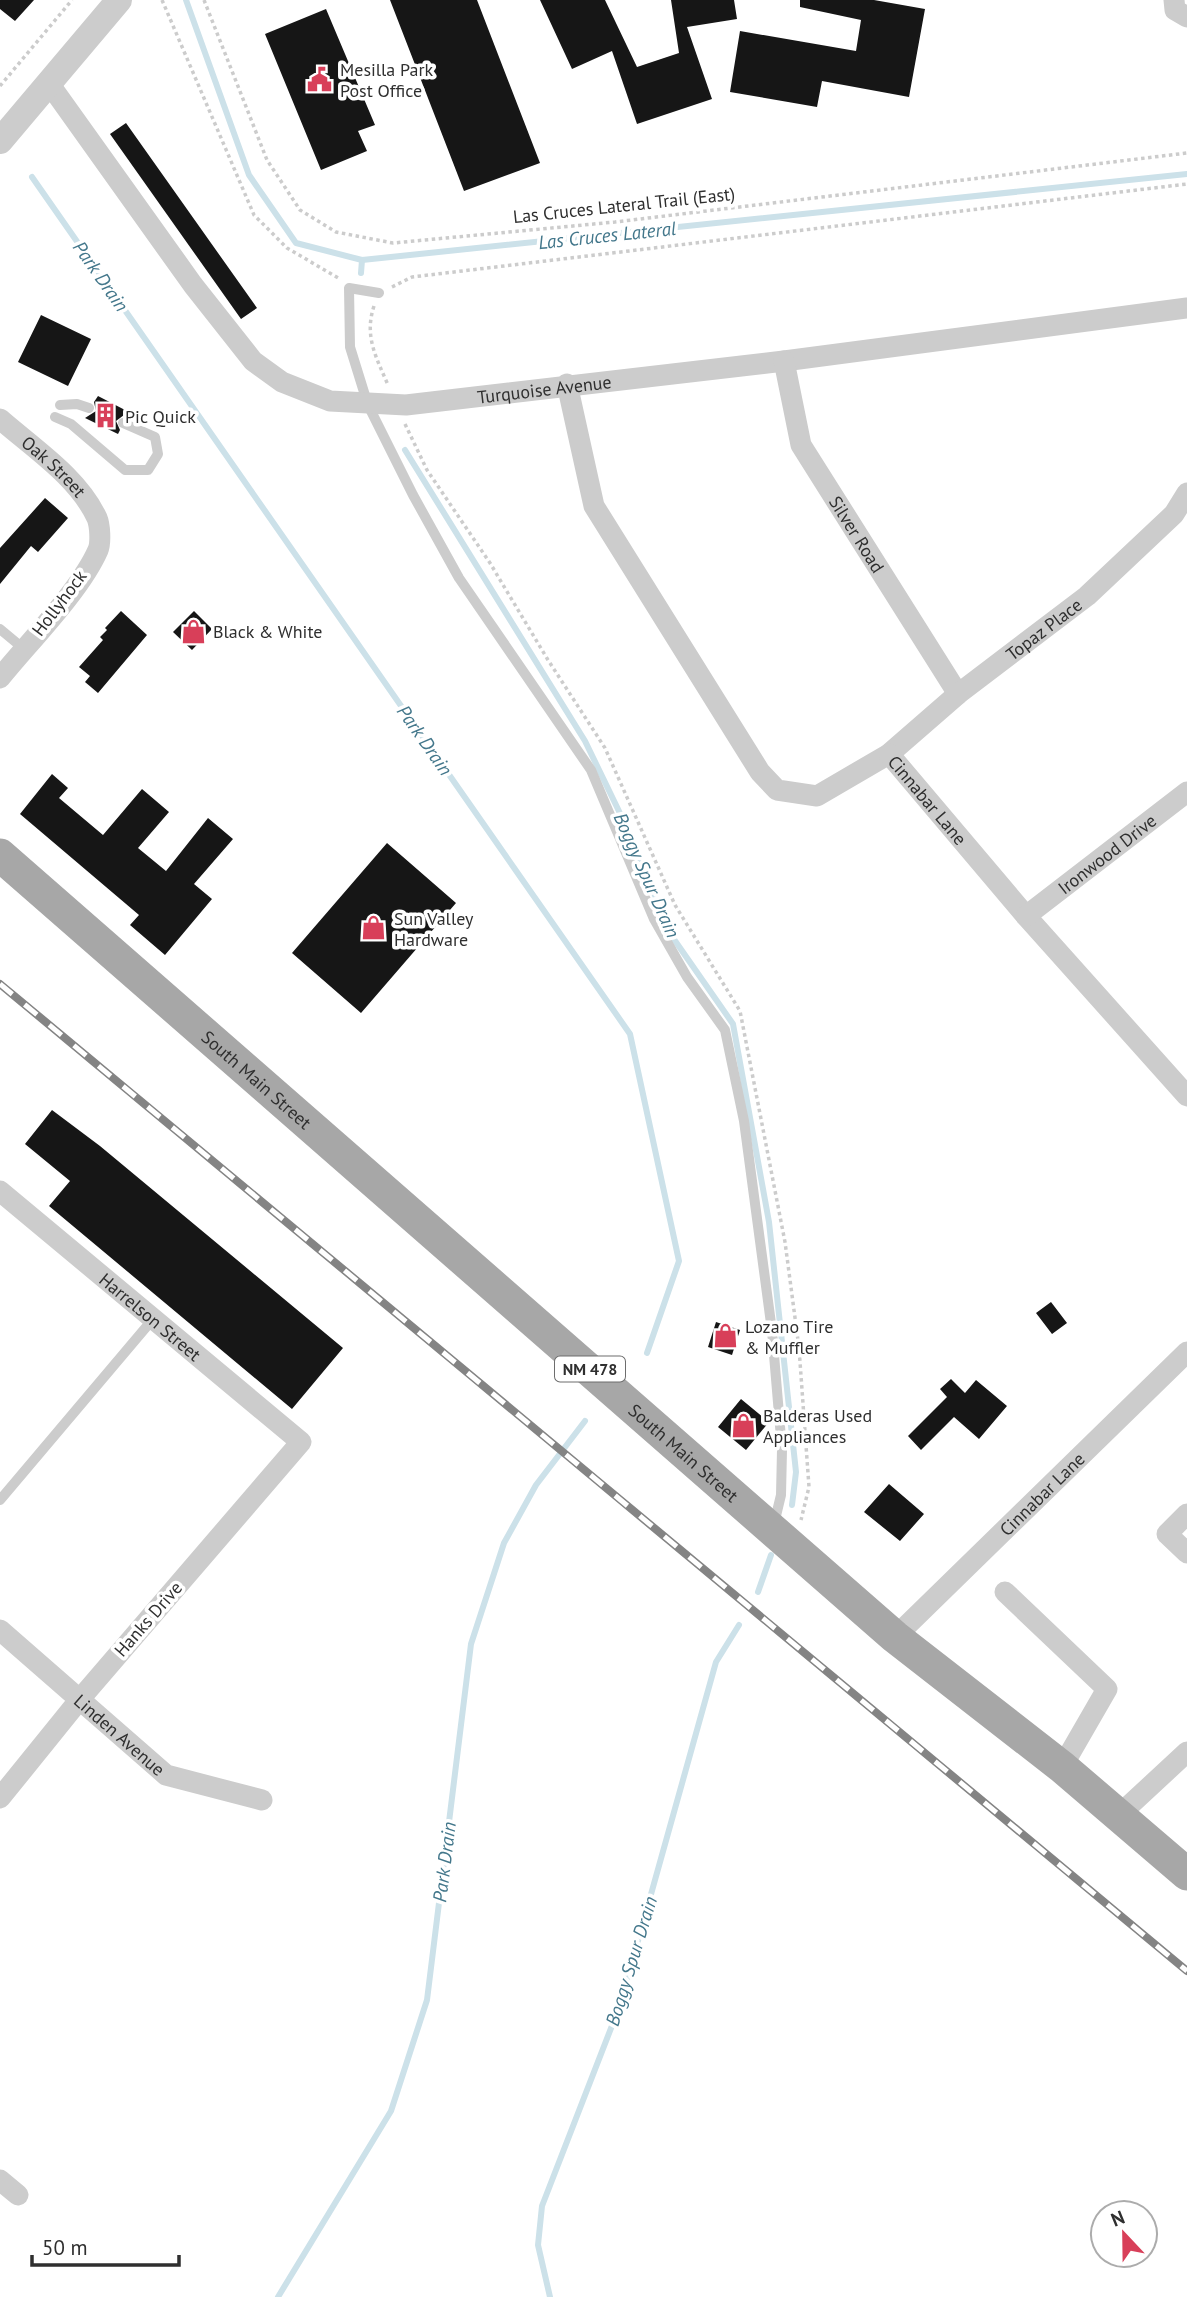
<svg xmlns="http://www.w3.org/2000/svg" width="1187" height="2297" viewBox="0 0 1187 2297" font-family="'PT Sans',sans-serif">
	<style>
		.lines { fill: none; stroke-linecap: round; stroke-linejoin: round }
		.stream { stroke: #cce1e9; stroke-width: 6 }
		.building { fill: #161616 }
		.path { stroke: #ccc; stroke-width: 3.5; stroke-dasharray: 3.5 3.5; stroke-linecap: butt }
		.service { stroke: #ccc; stroke-width: 10 }
		.minor { stroke: #ccc; stroke-width: 21 }
		.tertiary { stroke: #ccc; stroke-width: 26 }
		.primary { stroke: #a7a7a7; stroke-width: 33 }
		.rail-casing { stroke: #848484; stroke-width: 8 }
		.rail { stroke: #fff; stroke-width: 5; stroke-dasharray: 16; stroke-linecap: butt }
		.labels { text-anchor: middle; dominant-baseline: central; stroke-width: 7; stroke-linejoin: round; paint-order: stroke }
		.shield { fill: #fff; stroke: #6d6d6d; stroke-width: 2 }
		.shield-label { font-size: 16px; font-weight: bold; fill: #2f2f2f }
		.poi-label { font-size: 18px; fill: #2f2f2f; stroke: #fff; text-anchor: start }
		.street-label { font-size: 18px; fill: #2f2f2f; stroke: #fff }
		.water-label { font-size: 19px; font-style: italic; fill: #43778b; stroke: #fff }
	</style>
	<rect width="100%" height="100%" fill="#fff"/>
	<g class="lines">
		<path class="stream" d="M186,0L249,175L296,243L362,260L1187,174
			M32,177L630,1034L679,1261L647,1353
			M361,273L362,260
			M405,450L585,741L631,836L671,935L733,1024L769,1222L796,1472L792,1505
			M758,1592L771,1555
			M278,2297L391,2111L427,2000L471,1644L504,1543L536,1485L585,1421
			M550,2297L538,2245L542,2206L620,2005L716,1662L739,1625"/>
	</g>
	<path class="building" d="M0,0H34L15,21L0,9Z
		M390,0H477L540,163L464,191Z
		M540,0H605L637,67L679,53L671,0H734L737,19L687,27L712,99L637,124L612,51L572,69Z
		M800,0H874L925,9L909,97L822,81L817,107L730,92L740,31L856,51L861,20L800,7Z
		M326,9L375,125L358,131L367,151L321,170L265,34Z
		M126,123L257,308L241,319L110,134Z
		M41,315L91,339L68,386L18,362Z
		M98,396L125,410L124,415L116,421L120,430L118,434L85,418L96,411L94,402Z
		M45,498L68,518L38,552L31,546L0,584V548Z
		M121,611L147,635L98,693L85,682L90,676L79,667L103,640L100,637L107,630L105,628Z
		M194,611L212,629L192,650L173,632Z
		M52,774L68,788L59,798L103,835L142,789L169,812L138,848L166,871L208,818L233,839L194,884L212,899L165,955L130,925L139,915L20,814Z
		M387,843L456,903L361,1013L292,953Z
		M52,1110L100,1146L343,1348L292,1409L49,1206L70,1181L25,1144Z
		M1051,1302L1067,1323L1052,1334L1036,1313Z
		M716,1322L740,1330L732,1355L708,1347Z
		M951,1379L965,1393L976,1380L1007,1406L979,1439L954,1417L921,1450L908,1436L947,1397L940,1389Z
		M741,1399L769,1422L746,1450L718,1427Z
		M889,1484L924,1514L900,1541L864,1512Z"/>
	<g class="lines">
		<path class="path" d="M162,0L254,215L287,248L340,279
			M204,0L267,160L300,210L336,232L393,243L615,222L1187,153
			M0,86L72,0
			M392,287L412,277L1187,184
			M374,306C364,336 376,357 388,385
			M405,424L427,470L490,563L548,660L605,748L675,905L740,1011L785,1242L799,1348L809,1487L801,1520"/>
		<path class="service" d="M379,293L349,288L350,347L368,405L413,495L459,578L591,770L654,919L687,977L725,1030L744,1121L772,1331L782,1450L781,1495L774,1524
			M60,405L77,404L89,408
			M55,417L71,424L125,470H148L158,454L155,437L123,423
			M0,629L24,649
			M0,1500L153,1319"/>
		<g class="minor">
			<path d="M1174,0L1175,10L1187,17"/>
			<path id="s1" d="M48,82L193,285L253,361L282,382L330,401L406,405L784,361L1187,308"/>
			<path id="s2" d="M784,361L801,445L958,694"/>
			<path id="s3" d="M567,384L594,506L760,772L777,790L817,796L889,754L958,694L1087,596L1174,514L1187,493"/>
			<path id="s4" d="M0,419C33,448 78,477 97,518C100,525 101,543 98,550C80,591 29,642 0,678"/>
			<path id="s5" d="M889,754L1026,916L1187,1096"/>
			<path id="s6" d="M1026,916L1187,792"/>
			<path id="s7" d="M0,1191L301,1442L80,1699L0,1798"/>
			<path d="M1187,1514L1167,1534L1187,1553"/>
			<path d="M1005,1592L1107,1689L1062,1767"/>
			<path id="s8" d="M0,1630L166,1775L262,1800"/>
			<path id="s9" d="M895,1637L1187,1352"/>
			<path d="M1119,1815L1187,1752"/>
			<path d="M0,2180L18,2195"/>
		</g>
		<path class="tertiary" d="M0,141L119,0"/>
		<path class="primary" id="s10" d="M0,855L895,1637L1062,1767L1187,1874"/>
		<defs>
			<path id="rail" d="M0,984L1187,1971"/>
		</defs>
		<use href="#rail" class="rail-casing"/>
		<use href="#rail" class="rail"/>
	</g>
	<defs>
		<symbol id="civic-bare" viewBox="-9 -9 18 18"><path d="M-.6-6.5H3V-4.5H.6V-3L4-1V1h2V6H-6V1h2V-1L-.6-3ZM-1.2 2.5V6h2.4V2.5Z" fill="#d83f59" stroke="#fff" stroke-width="2.5" paint-order="stroke"/></symbol>
		<symbol id="building-bare" viewBox="-9 -9 18 18"><path d="M-4-6H4V6H1V3H-1V6H-4ZM-2.5-4.3h1.7v1.8h-1.7ZM.8-4.3h1.7v1.8H.8ZM-2.5-1h1.7V.8h-1.7ZM.8-1h1.7V.8H.8Z" fill="#d83f59" stroke="#fff" stroke-width="2.5" paint-order="stroke"/></symbol>
		<symbol id="shop-bare" viewBox="-9 -9 18 18"><path d="M-5-2.5h2.3a2.7 3.5 0 0 1 5.4 0H5L5.5 6h-11ZM-1.5-2.5h3a1.5 2.3 0 0 0-3 0Z" fill="#d83f59" stroke="#fff" stroke-width="2.5" paint-order="stroke"/></symbol>
	</defs>
	<g fill-rule="evenodd">
		<use href="#civic-bare" x="302" y="62" width="35" height="35"/>
		<use href="#building-bare" x="88" y="398" width="35" height="35"/>
		<use href="#shop-bare" x="176" y="614" width="35" height="35"/>
		<use href="#shop-bare" x="356" y="910" width="35" height="35"/>
		<use href="#shop-bare" x="708" y="1318" width="35" height="35"/>
		<use href="#shop-bare" x="726" y="1408" width="35" height="35"/>
	</g>
	<g class="labels">
		<rect class="shield" x="555" y="1356.5" width="70" height="25" rx="5"/>
		<g class="shield-label">
			<text x="590" y="1369">NM 478</text>
		</g>
		<g class="poi-label">
			<text x="340" y="69">Mesilla Park<tspan x="340" dy="21">Post Office</tspan></text>
			<text x="125" y="416">Pic Quick</text>
			<text x="213" y="631">Black &amp; White</text>
			<text x="394" y="918">Sun Valley<tspan x="394" dy="21">Hardware</tspan></text>
			<text x="745" y="1326">Lozano Tire<tspan x="745" dy="21">&amp; Muffler</tspan></text>
			<text x="763" y="1415">Balderas Used<tspan x="763" dy="21">Appliances</tspan></text>
		</g>
		<g class="street-label">
			<text transform="translate(624 205) rotate(-6)">Las Cruces Lateral Trail (East)</text>
			<text stroke="none"><textPath href="#s1" startOffset="649">Turquoise Avenue</textPath></text>
			<text stroke="none"><textPath href="#s4" startOffset="72">Oak Street</textPath></text>
			<text stroke="none"><textPath href="#s2" startOffset="191">Silver Road</textPath></text>
			<text transform="translate(59 603) rotate(-53)">Hollyhock</text>
			<text stroke="none"><textPath href="#s3" startOffset="786">Topaz Place</textPath></text>
			<text stroke="none"><textPath href="#s5" startOffset="60">Cinnabar Lane</textPath></text>
			<text stroke="none"><textPath href="#s6" startOffset="102">Ironwood Drive</textPath></text>
			<text stroke="none"><textPath href="#s10" startOffset="341">South Main Street</textPath></text>
			<text stroke="none"><textPath href="#s7" startOffset="196">Harrelson Street</textPath></text>
			<text stroke="none"><textPath href="#s10" startOffset="908">South Main Street</textPath></text>
			<text stroke="none"><textPath href="#s9" startOffset="205">Cinnabar Lane</textPath></text>
			<text transform="translate(148 1619) rotate(-49)">Hanks Drive</text>
			<text stroke="none"><textPath href="#s8" startOffset="159">Linden Avenue</textPath></text>
		</g>
		<g class="water-label">
			<text transform="translate(607 235) rotate(-6)">Las Cruces Lateral</text>
			<text transform="translate(101 276) rotate(55)">Park Drain</text>
			<text transform="translate(425 740) rotate(55)">Park Drain</text>
			<text transform="translate(647 875) rotate(66)">Boggy Spur Drain</text>
			<text transform="translate(444 1862) rotate(-83)">Park Drain</text>
			<text transform="translate(631 1961) rotate(-73)">Boggy Spur Drain</text>
		</g>
	</g>
	<g transform="translate(1124 2234) rotate(338)"><circle r="33" fill="#ffffff" stroke="#acacac" stroke-width="2"/>
	<path d="M0-5L12 26L0 18L-12 26Z" fill="#d83f59"/>
	<text y="-10" font-size="19" font-weight="bold" text-anchor="middle" fill="#2f2f2f">N</text>
	</g>
	<path d="M32 2255v10h147v-10" fill="none" stroke="#2f2f2f" stroke-width="3.5"/>
	<text x="42" y="2255" font-size="21" fill="#2f2f2f" stroke="#ffffff" stroke-width="5" paint-order="stroke">50 m</text>
</svg>
